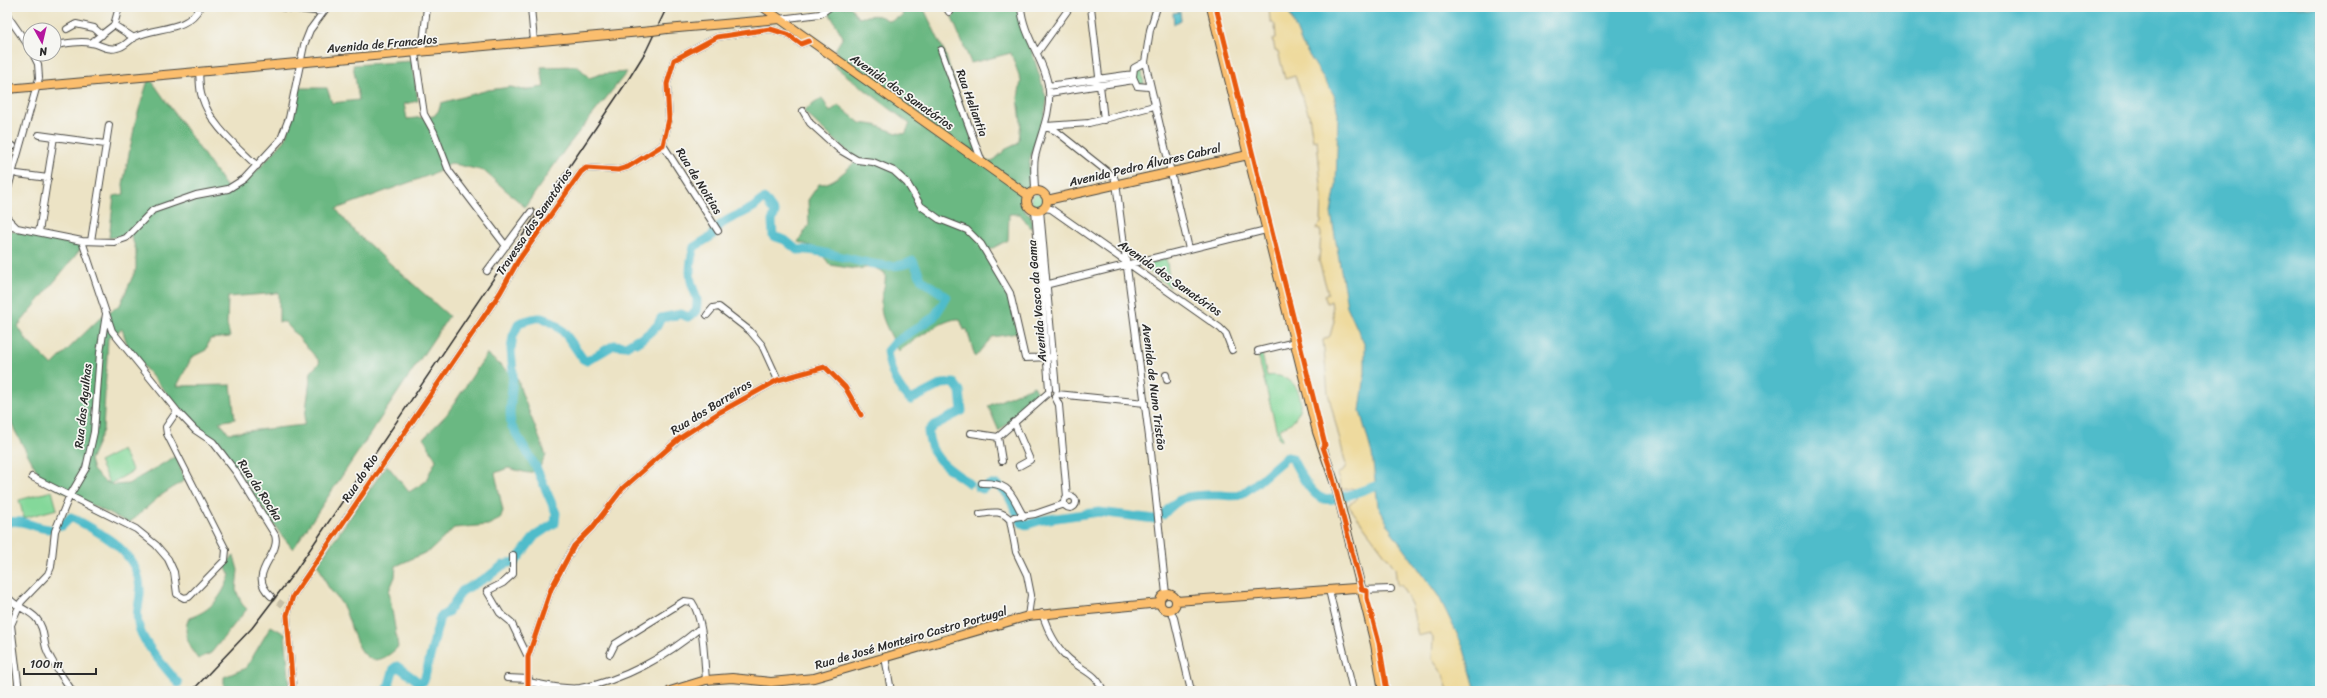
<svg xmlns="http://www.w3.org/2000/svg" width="2327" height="698" viewBox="0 0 2327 698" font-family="Sriracha,sans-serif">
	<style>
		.green { fill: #84d89a; stroke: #588262 }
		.forest { fill: #6bb882; stroke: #4b7256; fill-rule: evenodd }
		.sand { fill: #eeda9e; stroke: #8c8264 }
		.water { fill: #50bcca; stroke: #3e747a }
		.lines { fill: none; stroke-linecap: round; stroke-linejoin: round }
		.river { stroke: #50bcca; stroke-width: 9 }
		.minor-tunnel { stroke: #c5bea6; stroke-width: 6; stroke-dasharray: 6 3; stroke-linecap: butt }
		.minor-casing { stroke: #484742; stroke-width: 8 }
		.major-casing { stroke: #484742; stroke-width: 10 }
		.minor { stroke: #fff; stroke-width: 6 }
		.major { stroke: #fbbe6e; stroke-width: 8 }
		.rail { stroke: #2b2b2b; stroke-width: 1.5 }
		.major-bridge-casing { stroke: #484742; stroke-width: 10; stroke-linecap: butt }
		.major-bridge { stroke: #fbbe6e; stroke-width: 8 }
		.cycleway-casing { stroke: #f6f6f2; stroke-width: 8 }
		.cycleway { stroke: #e8590c; stroke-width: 5 }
		.labels { text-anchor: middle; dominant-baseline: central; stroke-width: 3.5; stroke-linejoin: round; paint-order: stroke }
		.street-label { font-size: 12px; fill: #2b2b2b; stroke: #f6f6f2 }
	</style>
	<rect width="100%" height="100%" fill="#f6f6f2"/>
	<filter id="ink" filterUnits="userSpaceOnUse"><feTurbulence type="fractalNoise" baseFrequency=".025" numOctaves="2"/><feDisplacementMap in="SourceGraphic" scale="8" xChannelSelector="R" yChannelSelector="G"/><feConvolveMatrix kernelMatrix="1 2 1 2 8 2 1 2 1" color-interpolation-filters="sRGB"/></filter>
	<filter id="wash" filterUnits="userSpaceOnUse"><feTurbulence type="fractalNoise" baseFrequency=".012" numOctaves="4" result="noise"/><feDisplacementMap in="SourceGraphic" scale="16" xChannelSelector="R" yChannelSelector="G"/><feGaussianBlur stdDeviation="0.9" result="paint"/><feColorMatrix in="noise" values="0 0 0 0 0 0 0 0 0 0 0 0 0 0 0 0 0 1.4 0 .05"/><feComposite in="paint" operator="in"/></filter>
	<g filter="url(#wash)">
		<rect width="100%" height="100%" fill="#ece3c5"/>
		<path class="green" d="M1141,66L1144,84H1140L1135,77L1136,71Z
			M1031 200a6 6 0 1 1 12 0a6 6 0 1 1-12 0Z
			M1166,259L1167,263L1170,287L1142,266Z
			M1262,354L1267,376C1303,370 1314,418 1279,429L1282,440H1279L1258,355Z
			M122,450L133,471L110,484L99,462Z
			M52,491L57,509L24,518L19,500Z"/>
		<path class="forest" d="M829,7H851L858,18C871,15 878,13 889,21L903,16L900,7H923L945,53L975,146L985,161L992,162L1006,149L1017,144L1019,140L1021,122L1018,98L1021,81L1011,53L971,63L952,18L955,13L953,10L964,7H1018L1047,100C1045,123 1031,144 1029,167C1029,183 1032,196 1023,210L1031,215L1032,229L1020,214H1009L1008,240L989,250L988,255L1010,299L1018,333L992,337L975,357L967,329L964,330L960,319C945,317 912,342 899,351C893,338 881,321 881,307C880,294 887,285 885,273L873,267L855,269L830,265L817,248L798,242L809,225L808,200L819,184C833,185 847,169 857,160L803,111L822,98L830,112L838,105L860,123L875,125L897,133L905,134L910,124L834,66L838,52L835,50L843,37L827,9Z
			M412,61L418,101L404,104L407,119L434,116L439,110L441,103L488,90L511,87L523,90L544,87L541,67L578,66L589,78L601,74L627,72L566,148L525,207L484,171L450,163L438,172L336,209L355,232L449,316L293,549L279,532L219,443L200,431L129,350L122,329L108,338L103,430L90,460L93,470L104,481L114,485L128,484L176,456L185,480L160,496L129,523L43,482L15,431L7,410V230L82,244L80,250L18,326L27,341L52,365L101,317L120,305L136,269V250L131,235L109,238L114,196L124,194L123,184L136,119L149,77L228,189L246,182L285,140L299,88H327L332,103L359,100L353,65ZM279,293V322H285L320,362L311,372L304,425L229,433L219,422L235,419L231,385L177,386L192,357L206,350L210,339L230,337L227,324L228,297Z
			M487,354L518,380L521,391L546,455L538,470L528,473L508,468L495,473L503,511L500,519L488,525L454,528L431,550L396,566L395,577L389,591L398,647C360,685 354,628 343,606C338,597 328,590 325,580C322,574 321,570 317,564L387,465L409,492L425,482L436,460L424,438L447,414Z
			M1034,386L1039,395L999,431L988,406Z
			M234,556L238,570L236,590L242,604L247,609L211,653L198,659C189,647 182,632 189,618C211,611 222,597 230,575L224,564Z
			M271,626L285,634L290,687L278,689V691H224V677L246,668Z"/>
		<path class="sand" d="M1269,7H1294L1326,59L1460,614L1493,691H1448L1443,674L1432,659L1433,638L1430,633L1418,636L1412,606L1401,585H1397L1395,568L1348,505L1356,500L1358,490L1351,488L1342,490L1337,474L1343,471L1346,465L1328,393L1323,340L1330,336L1334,321L1331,301L1327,303L1324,295L1328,293L1319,261L1321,234L1320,230L1315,229L1321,223L1322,197L1317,140L1313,141L1309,115L1295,76L1285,79L1278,51H1275L1273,39L1276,38L1275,25L1270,21Z"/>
		<path class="water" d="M1287,7H2320V691H1476L1463,646L1439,597L1392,532L1378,506L1372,454L1360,411L1365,374V346L1347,306L1331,213L1336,186L1338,114L1334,95L1302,44Z
			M1180,12L1181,20L1174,24L1173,13Z"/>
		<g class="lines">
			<path class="river" d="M978,487L983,489L989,485H998L1008,495L1022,523L1026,525L1042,520L1099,512L1155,519
				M1163,515C1181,493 1193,495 1220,495C1226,495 1234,497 1239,495C1252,490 1274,466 1287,457L1292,458C1298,470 1311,496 1324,499C1335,502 1363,490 1375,486
				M7,522C27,519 32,528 49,529
				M62,526L71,517C101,533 139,551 140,590C141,601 135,611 138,623C141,642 165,667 178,683
				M387,691L394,668L397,666L420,683L424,681L440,617L448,612L462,591L489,576L503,565L516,561L535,536L555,523L556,513L536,467L511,425L510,413L513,373L511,349L513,336L519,323C525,321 535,317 541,318C561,322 572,344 583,359L587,361L614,345L626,346L637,339V343L657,326L661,318L681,314L688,317L696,312C698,296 697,299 692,285C688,274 691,257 694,247L712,236C718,220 740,216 752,208C758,205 758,201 765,199L775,213L772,221L773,236L785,240L797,250C829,247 883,277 913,261L922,280L947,297L934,317L894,343L887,351C889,367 897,390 911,400L942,384L954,383L960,391L962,411L933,426L928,432C931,460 948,468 969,483"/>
		</g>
	</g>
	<g filter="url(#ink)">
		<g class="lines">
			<path class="minor-tunnel" d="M271,596L283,605"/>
			<defs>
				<path id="minor" d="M280,7L323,12
					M531,7L534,42
					M946,7L949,12
					M1021,7C1023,37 1046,61 1049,91C1051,114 1040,135 1035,157C1033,168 1035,180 1035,191
					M1091,7L1104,120
					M1157,7L1150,30L1145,62L1189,249
					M7,15L30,48
					M780,19L820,14L830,7
					M114,25L119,7
					M67,29L76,24L94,28L102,35
					M91,43L114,25L134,38
					M54,45C65,44 79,40 91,43C101,44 106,51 117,48C125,47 129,40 135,37C157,26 187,32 200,7
					M941,50L982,162
					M422,52L427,7
					M415,53L424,114L434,132L449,171L506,246
					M1037,53L1070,7
					M1145,62L1134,68L1133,77L1137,86L1149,87
					M199,72C200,80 199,89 202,97C211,126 236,145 257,166
					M1048,86L1133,74
					M1049,93L1134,80
					M803,111L810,123L840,150L857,160L873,162L894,171L907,183L921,206L939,219L967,230L981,244L1010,293L1025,358L1052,357
					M1044,126L1056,131L1114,177L1116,183L1151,452L1166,594
					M1046,126L1089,123L1154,106
					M39,135L105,144
					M7,145L13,146
					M663,145L718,231
					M17,174L48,178
					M7,192L39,78L38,64L33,54
					M1044,208L1051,209L1220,328L1226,334L1232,350
					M1035,210L1049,389
					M1040,210L1056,389
					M7,218L16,227
					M7,226L82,241L114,242L126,238L153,210L196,195L228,189L244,179L281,139L289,118L304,45L310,30L327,7
					M39,232L54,137
					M82,241L112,331L177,411L195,430L213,442L236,472L275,535C282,556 245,573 271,596
					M91,241L109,125
					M487,271L531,212
					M1041,286L1266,230
					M707,315L713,308L719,307L750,331L762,345L778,380
					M1258,351L1295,342
					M1166,375L1167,380
					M1057,394L1145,403
					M1055,397L1059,405L1067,497
					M1014,422L1030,460L1019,466
					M971,433L998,437
					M1002,461L998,437L1048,393
					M32,477L136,529L156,545L168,559L174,572L177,594L184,598L189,597L225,560L226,550L167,434L166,427L177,411
					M982,483C1012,483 1010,494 1024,517
					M1064 502a6 6 0 1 1 12 0a6 6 0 1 1-12 0Z
					M980,514C993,512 1002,510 1010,520
					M513,555V574L503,583L487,591L500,613L511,622L528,657
					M1329,590L1353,691
					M1362,590L1391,589
					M7,596C13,606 28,609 36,618C44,627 43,637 46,648C51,663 64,678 72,691
					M1170,610L1174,618L1191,691
					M1042,613C1047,628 1055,645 1066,656C1079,670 1097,672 1103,691
					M1028,616L1031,595L1027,575L1016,552L1010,520L1014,517L1035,514L1064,504
					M610,654L615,644L684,601L692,602C704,619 704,659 706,680
					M885,657L891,691
					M507,678L529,679
					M529,682C544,685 565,690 580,688C623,681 667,656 700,628
					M19,691L11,625L21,602L48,574L51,567L55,531L69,497L86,468L94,432L100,353L106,314
					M293,691L287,615L293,596L500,293L518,261L581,172L586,168L618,170L628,167L663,145L669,119L667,84L674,60L717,37L770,29L787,34L801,44L809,41
					M528,691V657L551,589L574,546L592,528L623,488L680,438L720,412L778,380L825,367L845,387L861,415"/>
				<path id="major" d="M763,7L1029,196
					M1211,7L1317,432L1336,487L1375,644L1383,691
					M667,29L780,19
					M7,89L652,31
					M1027 201a10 10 0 1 1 20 0a10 10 0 1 1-20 0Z
					M1047,200L1248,155
					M1160 602a8 8 0 1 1 16 0a8 8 0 1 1-16 0Z
					M1176,601L1355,588L1362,590
					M670,691L706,680L732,678L771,682L814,678L1028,616L1160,603"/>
			</defs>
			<use href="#minor" class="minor-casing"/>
			<use href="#major" class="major-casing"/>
			<use href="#minor" class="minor"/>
			<use href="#major" class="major"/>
			<path class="rail" d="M192,691L252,628L294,573L628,80L646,51L667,7"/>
			<defs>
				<path id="major-bridge" d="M652,31L667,29"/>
			</defs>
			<use href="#major-bridge" class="major-bridge-casing"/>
			<use href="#major-bridge" class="major-bridge"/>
			<defs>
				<path id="cycleway" d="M1216,7L1325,445L1323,447L1331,471L1362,590L1367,591V598L1379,643L1387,691
					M293,691L287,615L293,596L500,293L518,261L581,172L586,168L618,170L628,167L663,145L669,119L667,84L674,60L717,37L770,29L787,34L801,44L809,41
					M528,691V657L551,589L574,546L592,528L623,488L680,438L720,412L778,380L825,367L845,387L861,415"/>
			</defs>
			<use href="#cycleway" class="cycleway-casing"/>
			<use href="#cycleway" class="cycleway"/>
		</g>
	</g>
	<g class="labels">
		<g class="street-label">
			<text transform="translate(382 44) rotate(-5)">Avenida de Francelos</text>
			<text transform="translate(902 92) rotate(35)">Avenida dos Sanatórios</text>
			<text transform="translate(972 103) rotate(70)">Rua Heliantia</text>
			<text transform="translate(1145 165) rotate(-13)">Avenida Pedro Álvares Cabral</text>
			<text transform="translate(699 181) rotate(58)">Rua de Noitias</text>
			<text transform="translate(534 222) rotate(-56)">Travessa dos Sanatórios</text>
			<text transform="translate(1170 278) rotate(35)">Avenida dos Sanatórios</text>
			<text transform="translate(1037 301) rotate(-95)">Avenida Vasco da Gama</text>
			<text transform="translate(1154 387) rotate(83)">Avenida de Nuno Tristão</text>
			<text transform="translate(83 406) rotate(-84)">Rua das Agulhas</text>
			<text transform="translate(711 407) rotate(-32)">Rua dos Barreiros</text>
			<text transform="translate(360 478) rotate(-56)">Rua do Rio</text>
			<text transform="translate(260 490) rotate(57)">Rua da Rocha</text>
			<text transform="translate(911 638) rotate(-16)">Rua de José Monteiro Castro Portugal</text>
		</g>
	</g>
	<rect width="2327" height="698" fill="none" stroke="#f6f6f2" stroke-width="24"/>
	<g transform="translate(42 42) rotate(172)"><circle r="19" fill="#f6f6f2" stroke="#a5a5a2"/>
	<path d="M0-3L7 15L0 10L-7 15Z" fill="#b5179e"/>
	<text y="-6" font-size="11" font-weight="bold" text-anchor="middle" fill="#2b2b2b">N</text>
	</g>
	<path d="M24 668v6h72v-6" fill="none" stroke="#2b2b2b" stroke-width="2"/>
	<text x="30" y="668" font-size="12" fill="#2b2b2b" stroke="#f6f6f2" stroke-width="3" paint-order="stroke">100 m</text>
</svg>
